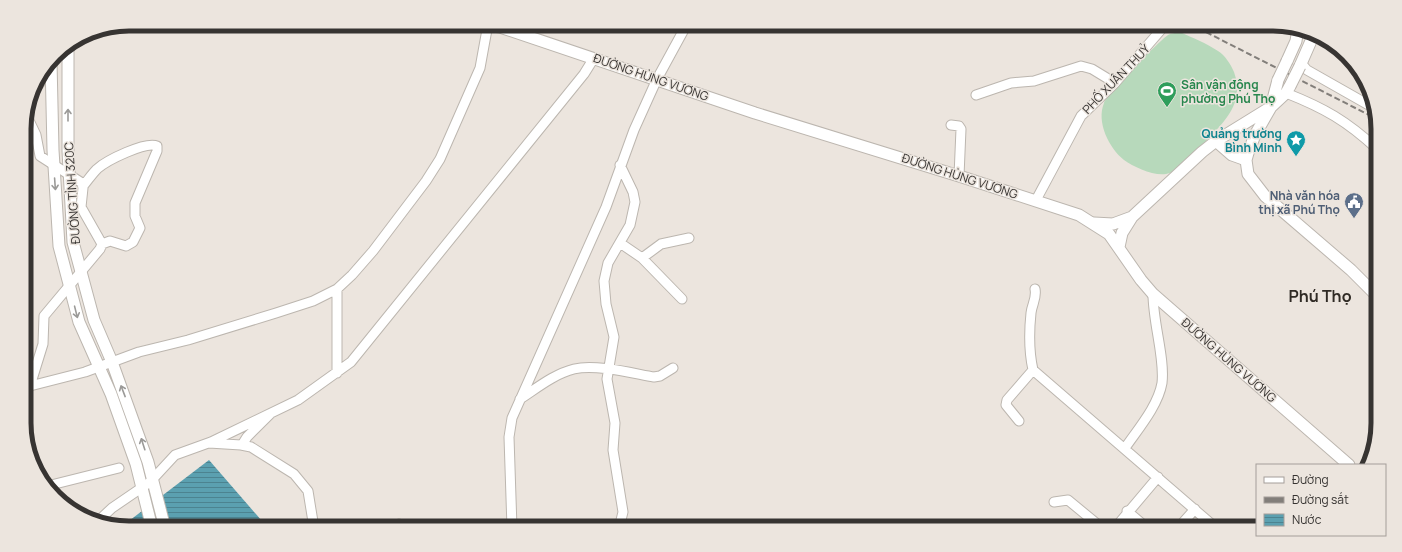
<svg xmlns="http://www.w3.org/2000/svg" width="1402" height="552" viewBox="0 0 1402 552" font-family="Manrope,sans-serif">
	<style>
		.garden { fill: #b7d9bb }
		.water { fill: url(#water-rules) }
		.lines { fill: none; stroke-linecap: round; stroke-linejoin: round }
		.minor-casing { stroke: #bcb6af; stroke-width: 11 }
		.major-casing { stroke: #bcb6af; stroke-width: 13 }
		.minor { stroke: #fff; stroke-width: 9 }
		.major { stroke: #fff; stroke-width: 11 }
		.rail { stroke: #827e7a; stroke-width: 2; stroke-dasharray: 6 3; stroke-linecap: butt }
		.major-bridge-casing { stroke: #bcb6af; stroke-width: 13; stroke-linecap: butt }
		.major-bridge { stroke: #fff; stroke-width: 11 }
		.oneway { stroke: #9b9a98 }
		.labels { text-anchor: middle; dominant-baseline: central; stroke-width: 3; stroke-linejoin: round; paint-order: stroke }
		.street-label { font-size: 12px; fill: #373432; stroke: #ece5de }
		.leisure-label { font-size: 12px; font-weight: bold; fill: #27864d; stroke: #ece5de; text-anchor: start }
		.culture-label { font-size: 12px; font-weight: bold; fill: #0d838f; stroke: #ece5de; text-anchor: end }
		.service-label { font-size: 12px; font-weight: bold; fill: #4e5e75; stroke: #ece5de; text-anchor: end }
		.district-label { font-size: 16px; font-weight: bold; fill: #302b25; stroke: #ece5de }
		.rim { fill: none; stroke: #373432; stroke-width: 5 }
	</style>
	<defs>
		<pattern id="water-rules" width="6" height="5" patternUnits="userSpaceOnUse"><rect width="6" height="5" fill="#5ba0b0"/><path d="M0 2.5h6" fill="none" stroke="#4c8390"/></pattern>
	</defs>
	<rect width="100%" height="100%" fill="#ece5de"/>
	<path class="garden" d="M1180,32C1193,38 1206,43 1218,51C1225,55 1231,65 1234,72C1245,103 1225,121 1205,142C1194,154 1183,171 1166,174C1153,176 1134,167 1124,160C1109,148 1096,122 1104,103C1107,94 1159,41 1168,35C1171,33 1176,33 1180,32Z"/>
	<path class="water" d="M209,460L268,528L121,527Z"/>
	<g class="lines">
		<defs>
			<path id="minor" d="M1301,63L1307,70L1374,108
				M32,92L40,83L39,79
				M1286,93C1324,108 1347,121 1377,149
				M976,95L1011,83L1034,81L1081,66L1092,69L1115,83
				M26,114L36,135L40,156L82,183L83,188L81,207L102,244L100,249L44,316L43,344L30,386
				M951,125L959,126L961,129L959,176
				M83,186C88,180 92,174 97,169C107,160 146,141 157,146V151L135,203V216L140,228L133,242L126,246L110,241L102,244
				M1036,200L1081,116L1115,83L1166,24
				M620,243L642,258L682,299
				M642,258L661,244L689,238
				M337,289V373
				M1035,289C1037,298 1032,304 1031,313C1029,332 1029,352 1033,370L1216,528
				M26,389L30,386L85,372L139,352L188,340L276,313L313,301L337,289L352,275L373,251L426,181L440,159L480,68L488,24
				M520,399C537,388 554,374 574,369C596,364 631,373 654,377L660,376L673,368
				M1019,421L1006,405L1007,400L1033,370
				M209,443L241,445L251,447L294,474L308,491L314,528
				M242,445L247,437L270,414
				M1125,448C1138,429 1158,406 1162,383C1165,358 1153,323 1153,294
				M47,486L119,468
				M1054,502L1068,500L1102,528
				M1127,511L1147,528
				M96,523L112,508L150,482L175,455L211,442L298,400L351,362L584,74L594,58
				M396,528L399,524
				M512,528L509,437L512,418L606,207L634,130L657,79L687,24
				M619,528L623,512L613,450L615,423L607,379L614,337L606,304L604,281L608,263L630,225L635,202L633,192L620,165
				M1115,528L1158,477
				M1178,528L1195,509"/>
			<path id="major" d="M451,24L488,25L500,27L755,113L959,176L1079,215L1109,234L1141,280L1153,294L1349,465
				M68,45V151L73,242L94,320L112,362L148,462L165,528
				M51,61L53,150L59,246L79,322L111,394L136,464L152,528
				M1287,61L1296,41L1298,28
				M1300,66L1314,34
				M1278,80L1271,107L1255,135L1248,153L1246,160L1248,174L1265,196L1351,270L1378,297
				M1216,141L1232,155L1246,160
				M1094,223L1113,224L1132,217L1202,152L1216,141L1271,107L1286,93L1290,86
				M1119,247L1122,233L1132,217"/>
		</defs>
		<use href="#minor" class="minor-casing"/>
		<use href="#major" class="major-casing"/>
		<use href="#minor" class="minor"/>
		<use href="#major" class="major"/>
		<path class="rail" d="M1190,24L1377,119"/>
		<defs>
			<path id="major-bridge" d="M1278,80L1287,61
				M1290,86L1300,66"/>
		</defs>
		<use href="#major-bridge" class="major-bridge-casing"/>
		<use href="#major-bridge" class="major-bridge"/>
	</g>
	<defs><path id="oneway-shaft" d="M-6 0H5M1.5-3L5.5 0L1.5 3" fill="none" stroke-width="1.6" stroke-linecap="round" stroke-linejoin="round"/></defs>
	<g class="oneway">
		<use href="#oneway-shaft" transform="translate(68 115) rotate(-90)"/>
		<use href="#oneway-shaft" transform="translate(55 184) rotate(86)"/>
		<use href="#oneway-shaft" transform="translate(76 312) rotate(76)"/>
		<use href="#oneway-shaft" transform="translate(123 391) rotate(-111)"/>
		<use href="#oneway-shaft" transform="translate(143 444) rotate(-108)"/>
	</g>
	<defs>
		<symbol id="stadium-pin" viewBox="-11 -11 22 30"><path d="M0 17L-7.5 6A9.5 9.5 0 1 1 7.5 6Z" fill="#2e9e5b" stroke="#ece5de"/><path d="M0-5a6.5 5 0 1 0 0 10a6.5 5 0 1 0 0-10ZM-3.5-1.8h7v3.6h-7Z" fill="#fff"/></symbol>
		<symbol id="sight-pin" viewBox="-11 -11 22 30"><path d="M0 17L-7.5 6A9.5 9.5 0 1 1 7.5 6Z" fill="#0f9aa8" stroke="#ece5de"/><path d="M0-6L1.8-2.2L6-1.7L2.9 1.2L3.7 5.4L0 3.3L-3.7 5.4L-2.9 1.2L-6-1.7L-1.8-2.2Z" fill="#fff"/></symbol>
		<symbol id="civic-pin" viewBox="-11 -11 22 30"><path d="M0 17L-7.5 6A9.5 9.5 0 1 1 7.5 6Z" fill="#5c6f8a" stroke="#ece5de"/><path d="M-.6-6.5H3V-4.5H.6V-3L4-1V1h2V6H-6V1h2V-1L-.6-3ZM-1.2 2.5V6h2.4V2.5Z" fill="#fff"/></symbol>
	</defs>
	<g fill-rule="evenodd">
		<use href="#stadium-pin" x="1156" y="80" width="22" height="30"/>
		<use href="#sight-pin" x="1285" y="129" width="22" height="30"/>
		<use href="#civic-pin" x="1343" y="191" width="22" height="30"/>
	</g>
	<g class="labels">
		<g class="street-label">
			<text transform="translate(651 77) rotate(19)">ĐƯỜNG HÙNG VƯƠNG</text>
			<text transform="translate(1116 79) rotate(-46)">PHỐ XUÂN THUỶ</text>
			<text transform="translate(960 176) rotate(18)">ĐƯỜNG HÙNG VƯƠNG</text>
			<text transform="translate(72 193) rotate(-94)">ĐƯỜNG TỈNH 320C</text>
			<text transform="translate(1229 360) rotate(41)">ĐƯỜNG HÙNG VƯƠNG</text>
		</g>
		<g class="leisure-label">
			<text x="1181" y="84">Sân vận động<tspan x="1181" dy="14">phường Phú Thọ</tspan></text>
		</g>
		<g class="culture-label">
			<text x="1282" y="133">Quảng trường<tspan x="1282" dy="14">Bình Minh</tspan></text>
		</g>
		<g class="service-label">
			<text x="1340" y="195">Nhà văn hóa<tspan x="1340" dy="14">thị xã Phú Thọ</tspan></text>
		</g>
		<g class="district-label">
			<text x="1320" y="296">Phú Thọ</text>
		</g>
	</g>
	<path d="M0 0H1402V552H0ZM129 31H1273A98 98 0 0 1 1371 129V423A98 98 0 0 1 1273 521H129A98 98 0 0 1 31 423V129A98 98 0 0 1 129 31Z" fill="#ece5de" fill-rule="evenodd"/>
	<path class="rim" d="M129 31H1273A98 98 0 0 1 1371 129V423A98 98 0 0 1 1273 521H129A98 98 0 0 1 31 423V129A98 98 0 0 1 129 31Z"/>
	<rect x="1256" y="464" width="130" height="72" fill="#ece5de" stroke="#a49e99"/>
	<rect x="1264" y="477" width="20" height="6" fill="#ffffff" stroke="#a49e99"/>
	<text x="1292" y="484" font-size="12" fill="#373432">Đường</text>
	<rect x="1264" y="497" width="20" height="6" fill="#827e7a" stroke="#a49e99"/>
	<text x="1292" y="504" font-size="12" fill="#373432">Đường sắt</text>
	<rect x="1264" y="514" width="20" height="12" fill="url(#water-rules)" stroke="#a49e99"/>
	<text x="1292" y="524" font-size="12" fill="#373432">Nước</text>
</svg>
